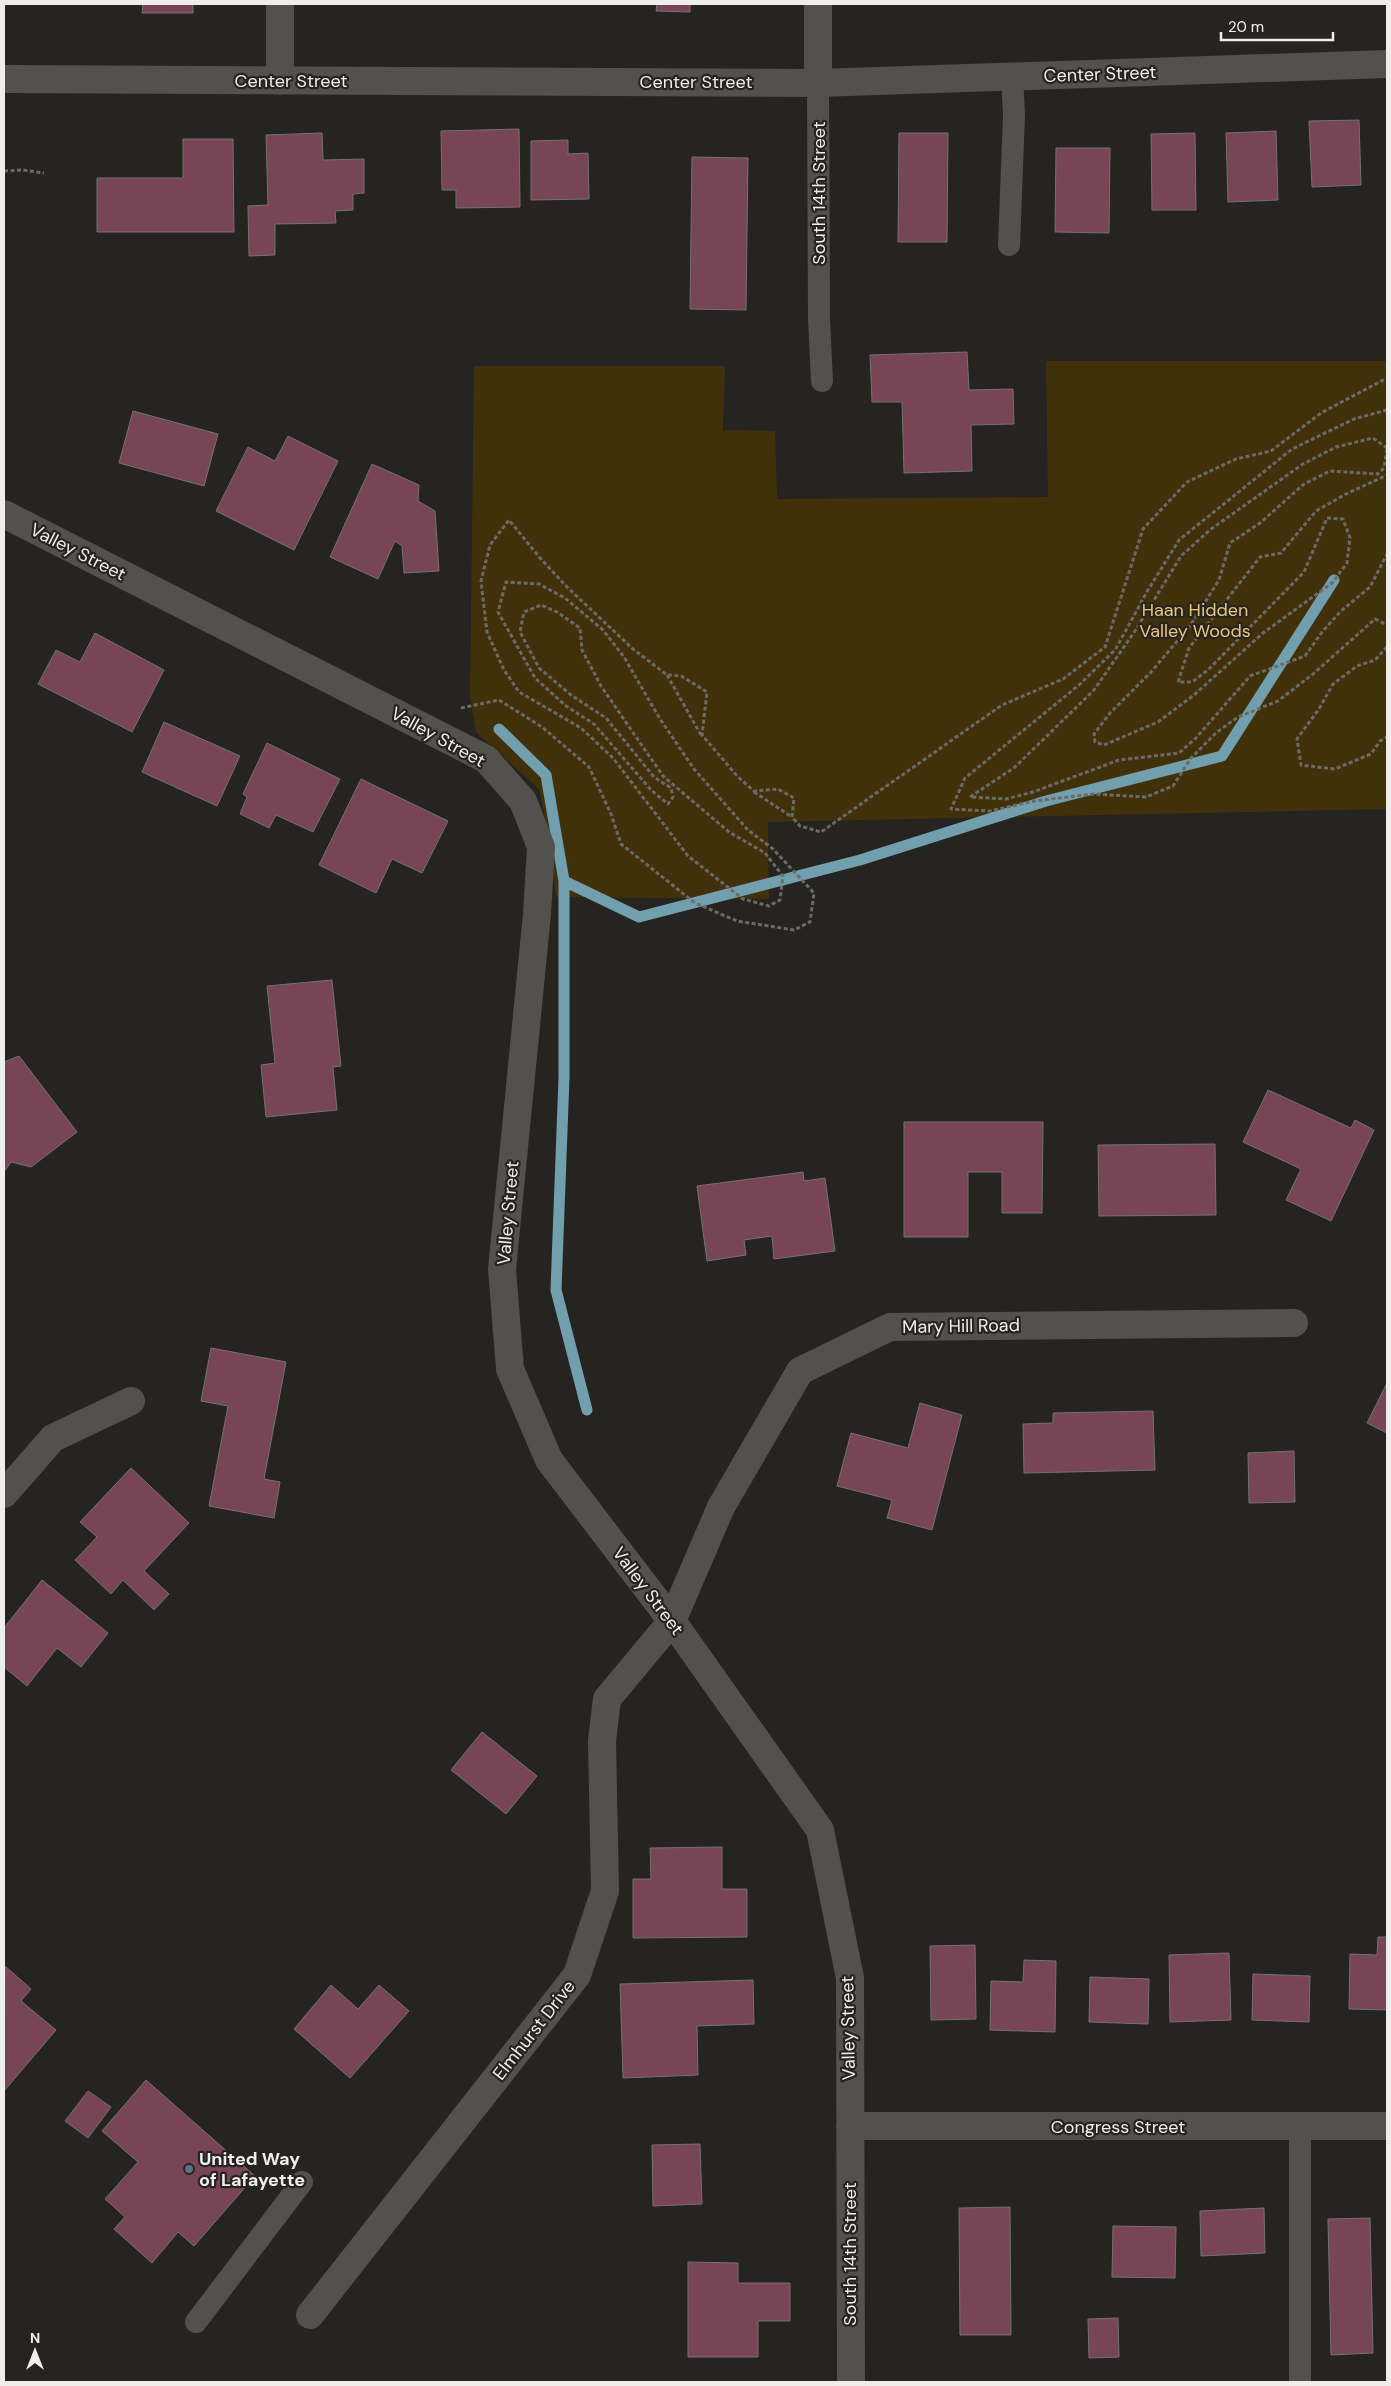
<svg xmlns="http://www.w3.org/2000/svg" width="1391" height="2386" viewBox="0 0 1391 2386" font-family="'DM Sans',sans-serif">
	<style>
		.green { fill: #41310b }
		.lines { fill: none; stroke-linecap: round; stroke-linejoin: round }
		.stream { stroke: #729fae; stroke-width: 11 }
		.building { fill: #784556; stroke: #767172 }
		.path { stroke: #6b6a67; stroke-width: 3; stroke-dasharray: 4 2.5; stroke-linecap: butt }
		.service { stroke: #53514e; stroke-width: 22 }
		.minor { stroke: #53514e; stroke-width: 28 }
		.service-dot { fill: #5c6f8a; stroke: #252421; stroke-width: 2 }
		.labels { text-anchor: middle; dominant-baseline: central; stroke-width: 4.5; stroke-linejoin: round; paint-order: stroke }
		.street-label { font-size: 18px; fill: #efeeec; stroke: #252421 }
		.park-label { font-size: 18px; fill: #ebc67a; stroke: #252421 }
		.poi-label { font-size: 18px; font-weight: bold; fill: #efeeec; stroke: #252421; text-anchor: start }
	</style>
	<rect width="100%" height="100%" fill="#252421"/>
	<path class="green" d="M1046,361H1387V809L768,822L769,899L556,897L546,823L539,789L476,732L470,698L474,366H725L723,430L775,431L777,499L1048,497Z"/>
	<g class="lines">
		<path class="stream" d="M499,729L546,775L564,881L639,917L860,860L1046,801L1222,756L1334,580
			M564,881V1078L556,1290L587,1410"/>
	</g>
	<path class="building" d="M143,4H193V13H142Z
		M657,4H690V12L656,11Z
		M1359,120L1361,185L1312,187L1309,121Z
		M519,129L520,207L456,208V190H442L441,131Z
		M1276,131L1278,200L1228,202L1226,133Z
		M322,133L323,160L364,159V193L353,194V210L335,211L336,223L275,224V255L249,256L248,206L268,205L266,135Z
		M899,133H948L947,242H898Z
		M1195,133L1196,210H1152L1151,134Z
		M183,139H233L234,232H97V178H183Z
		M568,140V154L588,153L589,199L531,200V141Z
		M1056,148H1110L1109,233L1055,232Z
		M692,157L748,158L746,310L690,309Z
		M967,352L969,390L1013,389L1014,424L971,425L972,471L904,473L902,402H872L870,355Z
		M133,411L218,434L204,486L119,463Z
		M288,436L338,461L294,550L216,511L248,447L275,461Z
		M372,464L419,485L418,501L435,511L439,571L404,573L402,546L395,541L378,579L330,557Z
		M95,633L164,670L132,732L38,684L56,650L80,662Z
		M164,722L240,756L217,806L142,772Z
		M267,743L340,779L313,832L276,815L269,828L240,814L247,797L243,794Z
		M361,779L448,821L422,873L392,859L376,893L319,865Z
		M332,980L341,1066L333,1067L337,1110L266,1117L261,1065L275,1063L267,986Z
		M19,1056L77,1132L31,1167L11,1162L4,1172V1062Z
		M1268,1090L1351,1128L1355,1120L1374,1130L1331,1221L1286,1200L1301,1169L1243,1142Z
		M904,1122H1043L1042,1213H1002V1172H968V1237H904Z
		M1215,1144L1216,1215L1099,1216L1098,1145Z
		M803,1172L804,1181L825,1178L835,1251L774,1259L772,1236L744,1240L746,1255L707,1261L697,1186Z
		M211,1348L286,1362L264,1479L280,1482L274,1518L209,1506L228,1406L201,1401Z
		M1387,1383V1433L1367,1423Z
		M920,1403L962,1415L932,1530L887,1518L892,1500L837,1486L851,1433L908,1448Z
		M1153,1411L1155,1470L1024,1473L1023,1424L1053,1423V1413Z
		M1294,1451L1295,1502L1249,1503L1248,1453Z
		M131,1468L189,1523L144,1571L169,1594L154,1610L123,1580L111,1594L75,1560L97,1537L80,1522Z
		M42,1580L108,1633L81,1667L57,1648L27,1686L4,1667V1628Z
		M482,1732L537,1776L506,1814L451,1770Z
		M722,1847V1889H747V1937L633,1938V1879H651L650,1848Z
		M1378,1937H1387V2010L1349,2009L1350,1954L1377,1955Z
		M975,1945L976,2019L931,2020L930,1946Z
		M1229,1953L1231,2020L1170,2022L1169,1955Z
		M1024,1960L1056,1961L1055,2032L990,2030L991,1981L1023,1982Z
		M5,1966L31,1989L21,2001L56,2030L4,2091Z
		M1253,1974L1310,1976L1309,2022L1252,2020Z
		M1090,1977L1149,1979L1148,2024L1089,2022Z
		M753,1980L754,2024L697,2026L698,2075L623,2078L620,1984Z
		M331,1985L358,2009L379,1985L409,2011L350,2078L294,2029Z
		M146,2080L255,2176L194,2246L178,2232L152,2263L114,2229L125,2217L105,2199L138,2162L102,2131Z
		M88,2091L111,2107L88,2138L65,2121Z
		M700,2144L702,2204L653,2206L652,2145Z
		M1010,2207L1011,2335H960L959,2208Z
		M1264,2208L1265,2253L1201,2256L1200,2211Z
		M1370,2218L1373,2353L1331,2355L1328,2219Z
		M1113,2226L1176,2227L1175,2278L1112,2277Z
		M688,2262L738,2263V2283H790V2321H758V2357H688Z
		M1118,2318L1119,2357L1089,2358L1088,2319Z"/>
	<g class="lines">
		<path class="path" d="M4,171L23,170L44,173
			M1387,410L1354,419L1292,449L1179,540L1148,590L1115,650L1079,685L965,778L951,809L990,811L1034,801L1094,794L1146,797L1173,786L1191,758L1217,732L1238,717L1278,701L1313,674L1375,619L1387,625
			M1387,448L1373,438L1336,447L1303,464L1211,529L1181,556L1135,631L1094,690L1015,767L970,797L1006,799L1033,792L1119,760L1179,753L1196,738L1250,676L1305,656L1322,632L1341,611L1370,587L1387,554
			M1387,449L1384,468L1378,474L1330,471L1304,484L1260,523L1230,543L1219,580L1190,626L1151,672L1110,713L1094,734L1095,742L1104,745L1158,722L1194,695L1263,633L1332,583L1347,563L1350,538L1343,519L1327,518L1304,572L1208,670L1192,682H1178L1189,648L1260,557L1281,553L1316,511L1346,494L1387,475
			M1387,647L1375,660L1357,666L1333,684L1319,709L1297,739L1301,765L1335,769L1371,754L1380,741L1387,737
			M667,675L701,735
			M461,708L499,700L542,727L589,767L611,814L621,844L695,903L737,921L794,930L810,922L814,893L773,849L748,830L694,769L660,719L624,657L603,630L565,598L539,584L506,582L498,612L535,678L566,706L594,724L651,790L668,804L673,797L671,788L654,777L606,718L571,695L539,668L520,632L524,612L541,605L557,612L580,628L582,650L601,686L663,776L729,832L765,853L783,876L780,900L769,906L743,899L688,856L613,758L581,728L519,692L504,670L487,632L481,581L490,545L509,520L540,558L568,588L633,649L667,675L681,676L707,692L702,735L738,777L754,791L778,789L794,798L792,817L800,826L821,832L1002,705L1063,679L1105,647L1143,529L1187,482L1236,459L1271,451L1321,413L1387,378
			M754,792L792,817"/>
		<path class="service" d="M818,83L819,319L822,381
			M1009,245L1014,115L1012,76
			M1300,2127V2382
			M196,2322L302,2182"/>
		<path class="minor" d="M280,4V81
			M818,4V83
			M4,79L818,83L1387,64
			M4,514L486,759L523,801L541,847L537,914L502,1269L510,1369L549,1460L672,1621L820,1830L850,1978L851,2382
			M4,1494L53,1438L131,1401
			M850,2126H1387
			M310,2315L577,1975L605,1891L602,1741L607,1699L672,1621L721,1507L800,1371L890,1327L1294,1323"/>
	</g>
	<circle class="service-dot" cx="189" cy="2169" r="5"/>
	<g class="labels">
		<g class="street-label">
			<text transform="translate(1100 74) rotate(-2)">Center Street</text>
			<text x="291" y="81">Center Street</text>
			<text x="696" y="82">Center Street</text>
			<text transform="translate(819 193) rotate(-90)">South 14th Street</text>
			<text transform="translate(78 552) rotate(27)">Valley Street</text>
			<text transform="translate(438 737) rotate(29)">Valley Street</text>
			<text transform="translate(508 1213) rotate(-85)">Valley Street</text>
			<text transform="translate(961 1326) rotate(-1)">Mary Hill Road</text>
			<text transform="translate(648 1591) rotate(53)">Valley Street</text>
			<text transform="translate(848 2028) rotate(-91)">Valley Street</text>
			<text transform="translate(534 2030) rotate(-52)">Elmhurst Drive</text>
			<text x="1118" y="2127">Congress Street</text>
			<text transform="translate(850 2254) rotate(-90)">South 14th Street</text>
		</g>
		<g class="park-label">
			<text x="1195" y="610">Haan Hidden<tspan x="1195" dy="21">Valley Woods</tspan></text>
		</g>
		<g class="poi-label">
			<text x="199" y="2159">United Way<tspan x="199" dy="21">of Lafayette</tspan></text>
		</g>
	</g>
	<rect width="1391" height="2386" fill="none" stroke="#efeeec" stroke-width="10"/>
	<g transform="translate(35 2351)" stroke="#252421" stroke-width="4" paint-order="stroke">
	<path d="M0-4L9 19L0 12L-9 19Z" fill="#efeeec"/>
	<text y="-8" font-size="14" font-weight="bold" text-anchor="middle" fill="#efeeec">N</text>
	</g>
	<path d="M1221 32v8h112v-8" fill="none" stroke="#efeeec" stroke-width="2.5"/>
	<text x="1228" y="32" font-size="15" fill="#efeeec" stroke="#252421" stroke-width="4" paint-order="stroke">20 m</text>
</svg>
